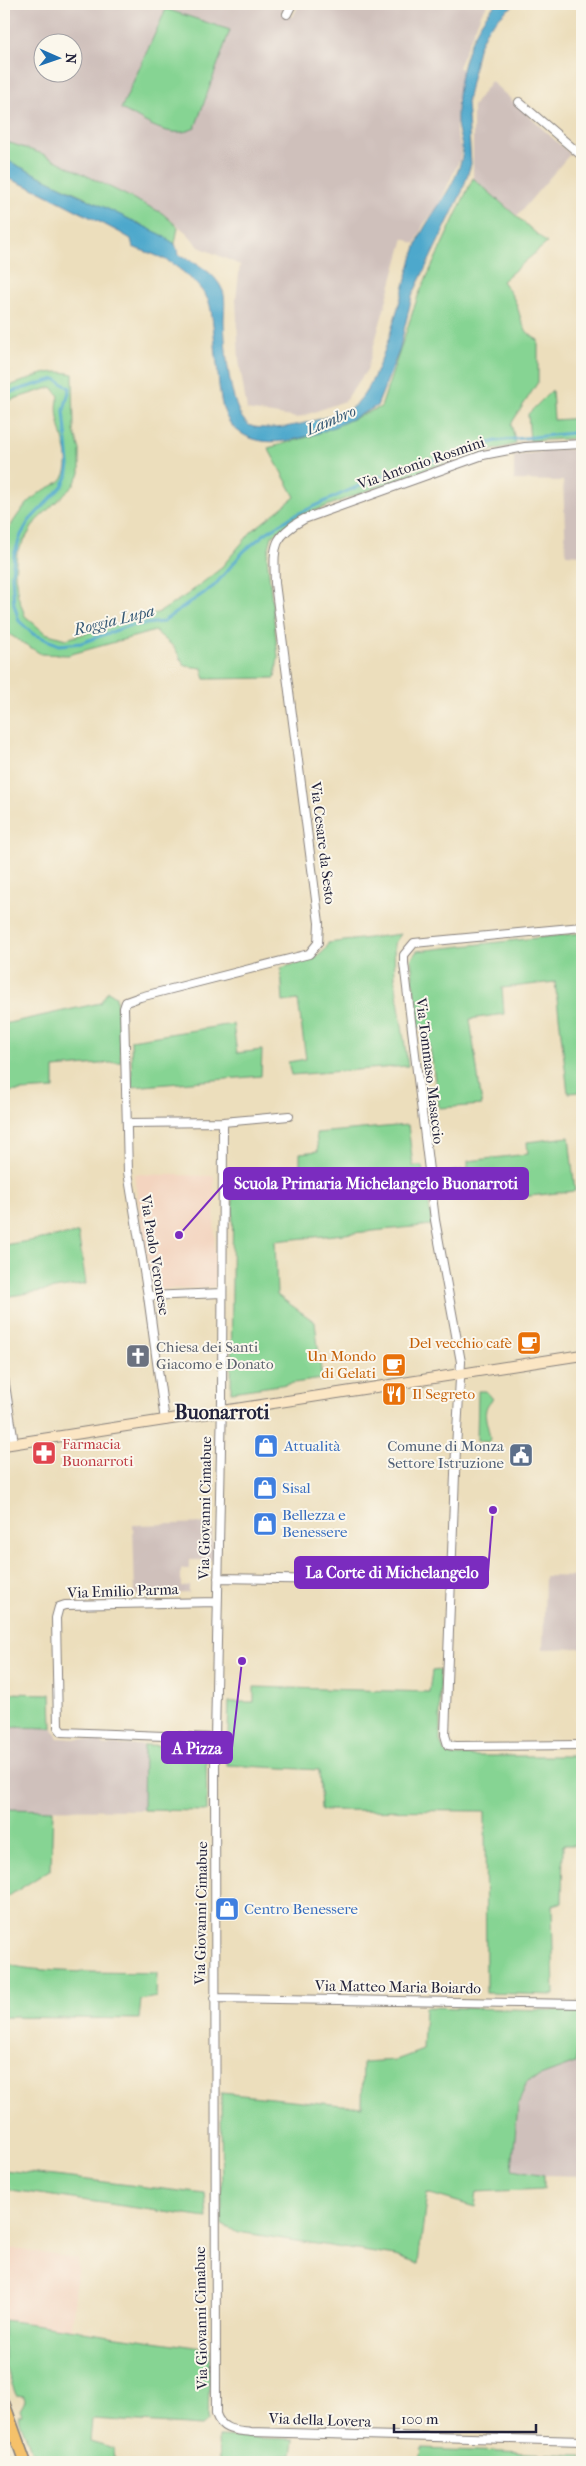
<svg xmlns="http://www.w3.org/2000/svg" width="586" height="2466" viewBox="0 0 586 2466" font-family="'IM FELL French Canon',serif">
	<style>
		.built { fill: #f3d4bf }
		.industrial { fill: #cfc0bb; fill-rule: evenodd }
		.green { fill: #86d493; stroke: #547b67 }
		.water { fill: #4ea8cc; stroke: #386584 }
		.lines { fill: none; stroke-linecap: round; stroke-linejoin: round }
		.stream { stroke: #4ea8cc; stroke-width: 3 }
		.street-casing { stroke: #87807c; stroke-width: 10 }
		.secondary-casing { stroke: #87807c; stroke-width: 12 }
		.primary-casing { stroke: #87807c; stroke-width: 14 }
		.street { stroke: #fff; stroke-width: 8 }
		.secondary { stroke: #fbe6c4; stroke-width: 10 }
		.primary { stroke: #f5c16b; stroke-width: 11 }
		.labels { text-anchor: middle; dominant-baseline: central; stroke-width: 4; stroke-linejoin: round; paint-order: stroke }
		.street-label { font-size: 15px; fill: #22223b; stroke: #fbf7ec }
		.food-label { font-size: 15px; fill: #c56008; stroke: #fbf7ec; text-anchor: end }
		.worship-label { font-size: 15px; fill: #5b616d; stroke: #fbf7ec; text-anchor: start }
		.health-label { font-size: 15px; fill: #be3a42; stroke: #fbf7ec; text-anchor: start }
		.shop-label { font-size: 15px; fill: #366cbe; stroke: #fbf7ec; text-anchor: start }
		.service-label { font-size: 15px; fill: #4e5e75; stroke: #fbf7ec; text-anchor: end }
		.water-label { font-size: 16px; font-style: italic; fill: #345875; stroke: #fbf7ec }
		.district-label { font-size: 20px; font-weight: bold; fill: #22223b; stroke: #fbf7ec }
		.leader { fill: none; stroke: #7b2cbf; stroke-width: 2 }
		.callout-dot { fill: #7b2cbf; stroke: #fbf7ec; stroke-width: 2 }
		.callout { fill: #7b2cbf; stroke: #7b2cbf; stroke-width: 2 }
		.callout-label { font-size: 16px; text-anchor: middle; font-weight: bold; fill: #fff }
	</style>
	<rect width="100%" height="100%" fill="#fbf7ec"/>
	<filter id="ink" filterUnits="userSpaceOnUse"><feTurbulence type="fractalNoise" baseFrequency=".02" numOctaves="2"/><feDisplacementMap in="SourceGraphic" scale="10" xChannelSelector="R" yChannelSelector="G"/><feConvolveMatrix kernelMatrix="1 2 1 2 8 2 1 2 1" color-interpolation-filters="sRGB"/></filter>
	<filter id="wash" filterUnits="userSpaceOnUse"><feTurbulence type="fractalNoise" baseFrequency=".0096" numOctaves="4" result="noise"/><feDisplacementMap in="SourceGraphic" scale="20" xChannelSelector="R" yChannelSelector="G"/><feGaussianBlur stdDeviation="1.12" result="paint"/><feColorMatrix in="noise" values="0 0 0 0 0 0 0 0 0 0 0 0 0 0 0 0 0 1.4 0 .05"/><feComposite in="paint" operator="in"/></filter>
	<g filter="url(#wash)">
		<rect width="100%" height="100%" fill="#ecdebc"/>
		<path class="built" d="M134,1174L214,1176L215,1287L152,1290Z
			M4,2247L78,2259L72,2329L4,2320Z"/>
		<path class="industrial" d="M4,4H285L282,12L293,17L299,4H488L481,14L458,67L463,70L456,103V133L461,149L460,159L438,206L424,224L415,244L404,238L367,370L345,401L297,418L247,410L239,361L236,299L240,265L199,247L187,233L162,213L43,154L4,141ZM42,42H72V72H42Z
			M491,81L570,154L517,216L473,178V106Z
			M560,449L582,450V555L566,554L563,481L514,480V456Z
			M212,1523L213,1560H189V1569H181V1586H189V1593L135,1595L133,1525Z
			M545,1576L582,1577V1648L543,1649Z
			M4,1727L52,1728L58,1738L100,1740L102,1745H144L143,1810L4,1809Z
			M582,2025V2176L544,2175L512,2170L518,2105L527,2081L575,2063Z"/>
		<path class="green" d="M166,9L230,30L195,128C169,141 146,121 121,109Z
			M4,141L43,154L162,213L178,227L175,244L140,224L103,208L83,196L28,172L4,159Z
			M473,178L547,243L502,281C506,287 512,294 515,301C522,317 520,331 538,340V382L511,424L516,444L439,465L358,494L299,517L272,536L267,556L278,657L275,678L205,679L202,668L185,666L174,647L155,631L68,655L41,654L7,633C4,617 0,555 4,541C10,523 25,503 41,492C50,486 63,484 66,471C72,448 51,420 59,396L52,387L4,402V387C32,381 43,367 73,374L74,431L80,450V473L73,486L36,521L17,552L15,574L18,596L25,616L45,633L66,639L160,612L188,594L220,569L252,531L295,497L268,448L311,436L381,407L418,296Z
			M552,390L554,420L582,418V438L530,441L528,414Z
			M582,933V1092L568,1093L555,982L502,988L504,1014L470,1019L482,1105L439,1108L427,1027H418L411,959L417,951Z
			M401,934L394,944L395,980L408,1066L291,1075L288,1062L306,1059L298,1000L283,1002L281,968C295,963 325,960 328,943Z
			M108,991L116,996L121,1062L54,1068V1089L4,1092V1024L100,1003Z
			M233,1024L237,1053L262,1050L261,1076L132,1087L131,1040Z
			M408,1125L413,1166H423L432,1225L275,1241L277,1295L315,1322L322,1379L231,1392L233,1178L300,1180V1153L318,1151L316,1133Z
			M569,1137L575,1191L484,1201L483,1193L442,1197L440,1173L468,1169V1161L528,1154L527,1142Z
			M78,1233L86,1284L4,1297V1245Z
			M478,1391H486L493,1399C478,1411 490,1425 490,1442L477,1441Z
			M4,1650L6,1693L51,1694L52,1728L4,1727Z
			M440,1670V1741L444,1751L452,1756H582V1845H563L562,1902L552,1905L554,1995L486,1993L485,1811L321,1810L319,1770L227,1765L229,1702H254V1687L429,1692L432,1671Z
			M144,1745L196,1746L206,1751L207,1811L143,1810Z
			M4,1809L53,1810L51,1869L4,1899Z
			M4,1962C18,1974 132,1972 157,1973L156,1997L141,2000L139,2019L4,2017Z
			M425,2007L582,2011V2025L575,2063L527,2081L518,2105L512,2169L544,2175V2189L477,2192L475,2207L427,2193L418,2264L395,2256L238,2232L222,2225L221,2093L362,2107L363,2062L396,2060L423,2050Z
			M4,2170L205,2194L207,2218L4,2189Z
			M4,2320L210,2349L208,2421L202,2426L92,2419L90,2441L114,2448L115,2462H36L18,2416L22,2415L20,2410L25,2401L24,2396L16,2395L4,2363Z
			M218,2437L294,2439L292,2455L278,2456L277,2462H219Z
			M422,2449L582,2455V2462H420Z"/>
		<path class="water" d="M496,4H516L507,10L487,29L478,48L467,102L471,164L462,192L412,296L399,351L377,406C340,426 263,465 230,423C219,408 219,381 217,364C215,351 213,308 208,300C201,285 173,261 157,256C149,252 141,251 133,247L131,239L119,232L37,190L4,177V159L160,234L175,244L179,255C196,263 215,272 223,291C226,300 224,311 224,321C225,343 229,423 254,427C285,432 319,419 348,410C385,390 402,276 421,234C434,209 456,186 462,157C464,146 458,134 457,123C456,81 466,35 496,4Z"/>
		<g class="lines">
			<path class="stream" d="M4,394L55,379L70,388L64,410L69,465L67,477L63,485L29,521L21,535L14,555L12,575L14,604L19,621L33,634L59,645L81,643L128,626L162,622L214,586L244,551L266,533L293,516L376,478L496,441L582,432"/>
		</g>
	</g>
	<g filter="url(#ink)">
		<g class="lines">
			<defs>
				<path id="street" d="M287,14L292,4
					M519,102L582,156
					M582,927L414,943L404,955V963L435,1220L461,1362L456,1448L445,1735L448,1745L456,1746L582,1745
					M223,1122L222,1400L215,1738L216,2414C222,2431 235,2430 251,2432L582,2441
					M128,1123L223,1122L289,1116
					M148,1296L222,1293
					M4,1378L14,1443
					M165,1421L148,1296L128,1172L124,1008L126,1002L140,997L309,954L318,943L319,923L275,583C274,548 271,537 304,519L483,455L525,447L582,444
					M218,1578L452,1582
					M215,1738L62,1732L58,1727L56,1618L59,1607L65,1605L217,1602
					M214,1998L582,2004"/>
				<path id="secondary" d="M4,1445L582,1355"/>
				<path id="primary" d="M4,2404L25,2462"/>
			</defs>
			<use href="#street" class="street-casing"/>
			<use href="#secondary" class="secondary-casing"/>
			<use href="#primary" class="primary-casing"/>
			<use href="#street" class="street"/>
			<use href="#secondary" class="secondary"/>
			<use href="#primary" class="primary"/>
		</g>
	</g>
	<defs>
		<symbol id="cafe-square" viewBox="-11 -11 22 22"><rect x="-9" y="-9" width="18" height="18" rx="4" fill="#e8710a" stroke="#fbf7ec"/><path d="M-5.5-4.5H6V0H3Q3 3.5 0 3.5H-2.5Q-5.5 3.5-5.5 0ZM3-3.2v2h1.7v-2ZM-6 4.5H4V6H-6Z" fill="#fff"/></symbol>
		<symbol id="church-square" viewBox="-11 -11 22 22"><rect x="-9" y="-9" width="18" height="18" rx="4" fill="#6b7280" stroke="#fbf7ec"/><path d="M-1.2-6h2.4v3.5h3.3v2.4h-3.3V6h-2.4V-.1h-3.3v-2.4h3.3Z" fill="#fff"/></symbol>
		<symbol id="restaurant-square" viewBox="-11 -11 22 22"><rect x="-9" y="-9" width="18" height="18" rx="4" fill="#e8710a" stroke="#fbf7ec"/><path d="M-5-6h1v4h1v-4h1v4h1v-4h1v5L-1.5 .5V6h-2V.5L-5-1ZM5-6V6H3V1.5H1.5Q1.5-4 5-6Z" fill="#fff"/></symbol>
		<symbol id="shop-square" viewBox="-11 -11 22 22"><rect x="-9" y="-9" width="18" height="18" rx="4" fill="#3f7fe0" stroke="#fbf7ec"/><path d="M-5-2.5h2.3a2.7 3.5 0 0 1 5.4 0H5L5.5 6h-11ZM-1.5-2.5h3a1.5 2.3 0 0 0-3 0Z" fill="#fff"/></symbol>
		<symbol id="pharmacy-square" viewBox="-11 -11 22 22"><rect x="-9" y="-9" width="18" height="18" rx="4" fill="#e0444e" stroke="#fbf7ec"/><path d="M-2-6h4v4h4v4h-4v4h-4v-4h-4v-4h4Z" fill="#fff"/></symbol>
		<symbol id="civic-square" viewBox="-11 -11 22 22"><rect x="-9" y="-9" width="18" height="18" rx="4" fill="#5c6f8a" stroke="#fbf7ec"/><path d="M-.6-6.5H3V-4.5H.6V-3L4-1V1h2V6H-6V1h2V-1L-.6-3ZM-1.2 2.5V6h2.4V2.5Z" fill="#fff"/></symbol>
	</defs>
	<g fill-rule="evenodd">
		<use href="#cafe-square" x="515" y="1329" width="28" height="28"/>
		<use href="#church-square" x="124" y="1342" width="28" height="28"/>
		<use href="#cafe-square" x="380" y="1351" width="28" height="28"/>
		<use href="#restaurant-square" x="380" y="1380" width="28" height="28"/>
		<use href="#shop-square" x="252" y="1432" width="28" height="28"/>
		<use href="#pharmacy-square" x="30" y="1439" width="28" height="28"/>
		<use href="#civic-square" x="507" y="1441" width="28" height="28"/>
		<use href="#shop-square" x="251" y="1474" width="28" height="28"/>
		<use href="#shop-square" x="251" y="1510" width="28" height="28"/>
		<use href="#shop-square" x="213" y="1895" width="28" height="28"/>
	</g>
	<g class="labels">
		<g class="street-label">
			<text transform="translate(421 463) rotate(-19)">Via Antonio Rosmini</text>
			<text transform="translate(323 843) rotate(83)">Via Cesare da Sesto</text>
			<text transform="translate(430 1071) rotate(83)">Via Tommaso Masaccio</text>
			<text transform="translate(155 1255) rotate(81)">Via Paolo Veronese</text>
			<text transform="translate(205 1508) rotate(-89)">Via Giovanni Cimabue</text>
			<text transform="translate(123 1591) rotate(-2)">Via Emilio Parma</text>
			<text transform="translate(201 1913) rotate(-89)">Via Giovanni Cimabue</text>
			<text transform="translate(398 1987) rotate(1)">Via Matteo Maria Boiardo</text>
			<text transform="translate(201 2318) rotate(-91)">Via Giovanni Cimabue</text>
			<text transform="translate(320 2420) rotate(2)">Via della Lovera</text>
		</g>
		<g class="food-label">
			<text x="512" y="1343">Del vecchio cafè</text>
			<text x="376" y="1356">Un Mondo<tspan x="376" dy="17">di Gelati</tspan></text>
			<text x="412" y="1394" text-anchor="start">Il Segreto</text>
		</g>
		<g class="worship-label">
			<text x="156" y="1347">Chiesa dei Santi<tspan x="156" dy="17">Giacomo e Donato</tspan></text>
		</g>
		<g class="health-label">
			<text x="62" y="1444">Farmacia<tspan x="62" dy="17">Buonarroti</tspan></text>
		</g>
		<g class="shop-label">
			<text x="284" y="1446">Attualità</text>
			<text x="282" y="1488">Sisal</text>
			<text x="282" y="1515">Bellezza e<tspan x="282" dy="17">Benessere</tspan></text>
			<text x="244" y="1909">Centro Benessere</text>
		</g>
		<g class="service-label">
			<text x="504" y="1446">Comune di Monza<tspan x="504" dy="17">Settore Istruzione</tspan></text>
		</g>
		<g class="water-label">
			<text transform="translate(331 420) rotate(-23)">Lambro</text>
			<text transform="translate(114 620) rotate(-14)">Roggia Lupa</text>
		</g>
		<g class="district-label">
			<text x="222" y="1412">Buonarroti</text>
		</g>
	</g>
	<path class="leader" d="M179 1235L224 1184M493 1510L488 1572M242 1661L232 1748"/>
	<g class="callout-dot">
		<circle cx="179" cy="1235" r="5"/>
		<circle cx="493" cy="1510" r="5"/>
		<circle cx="242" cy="1661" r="5"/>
	</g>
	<g class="callout">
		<rect x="224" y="1168" width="304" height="31" rx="5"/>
		<rect x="295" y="1557" width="193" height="31" rx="5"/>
		<rect x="162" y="1732" width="70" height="31" rx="5"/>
	</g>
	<g class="callout-label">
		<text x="376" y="1189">Scuola Primaria Michelangelo Buonarroti</text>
		<text x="392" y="1578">La Corte di Michelangelo</text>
		<text x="197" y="1754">A Pizza</text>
	</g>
	<rect width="586" height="2466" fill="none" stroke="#fbf7ec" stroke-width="20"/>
	<g transform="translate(58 58) rotate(92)"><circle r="24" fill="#fbf7ec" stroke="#a4a2a5"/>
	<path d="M0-4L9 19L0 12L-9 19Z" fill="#1f6fb2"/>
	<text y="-8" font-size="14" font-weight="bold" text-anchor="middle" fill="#22223b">N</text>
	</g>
	<path d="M394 2424v8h142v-8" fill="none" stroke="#22223b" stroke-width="2.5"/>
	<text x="401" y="2424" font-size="15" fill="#22223b" stroke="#fbf7ec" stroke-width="4" paint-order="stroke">100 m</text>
</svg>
